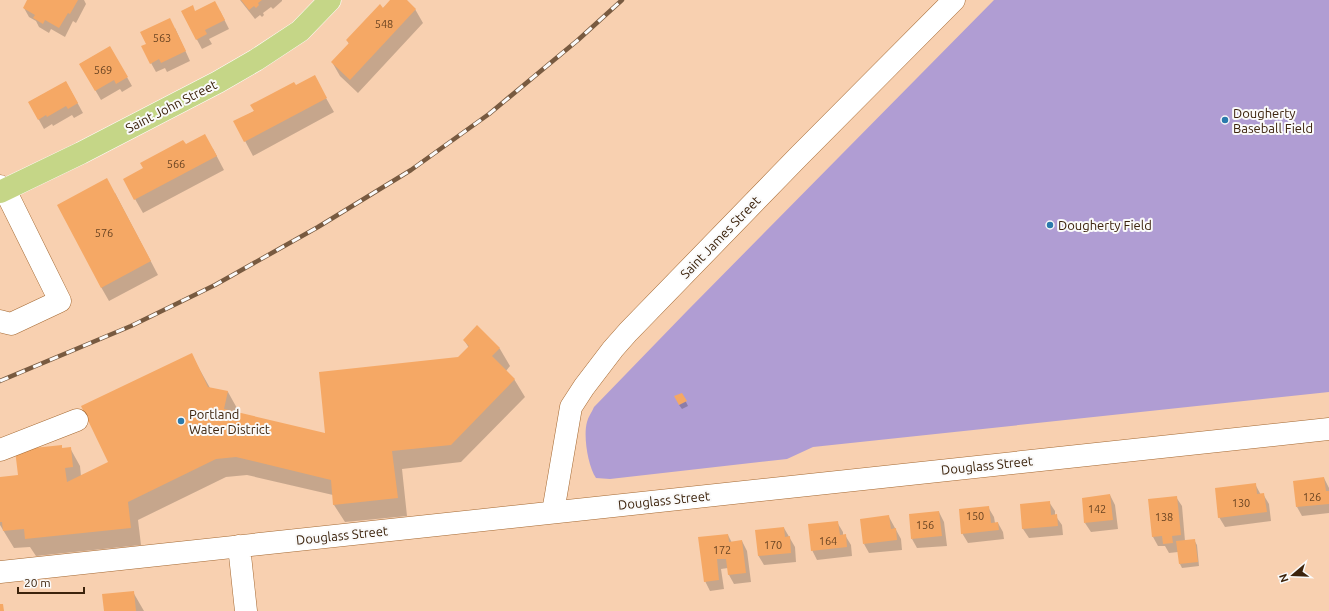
<svg xmlns="http://www.w3.org/2000/svg" width="1329" height="611" viewBox="0 0 1329 611" font-family="Ubuntu,sans-serif">
	<style>
		.green { fill: #b09dd3 }
		.shadow { fill: #0003 }
		.building { fill: #f5a865 }
		.lines { fill: none; stroke-linecap: round; stroke-linejoin: round }
		.minor-casing { stroke: #a46831; stroke-width: 23 }
		.major-casing { stroke: #fff; stroke-width: 23 }
		.minor { stroke: #fff; stroke-width: 22 }
		.major { stroke: #c5d687; stroke-width: 22 }
		.rail-casing { stroke: #785a40; stroke-width: 4.5 }
		.rail { stroke: #fafafa; stroke-width: 3; stroke-dasharray: 9; stroke-linecap: butt }
		.poi-dot { fill: #2b7aac; stroke: #fafafa; stroke-width: 1.5 }
		.labels { text-anchor: middle; dominant-baseline: central; stroke-width: 4; stroke-linejoin: round; paint-order: stroke }
		.number-label { font-size: 11px; fill: #6a4422 }
		.street-label { font-size: 13px; fill: #3c230c; stroke: #fafafa }
		.poi-label { font-size: 13px; fill: #3c230c; stroke: #fafafa; text-anchor: start }
	</style>
	<rect width="100%" height="100%" fill="#f8d0b0"/>
	<path class="green" d="M994,0H1329V392L813,447L787,459L610,479L596,478C588,466 583,436 587,422C588,417 592,412 594,407L688,310Z"/>
	<path class="shadow" d="M28,0H84L86,4L76,23L73,21L65,37L51,29L49,33L39,27L36,21L29,17L24,8Z
		M240,0H282V1L273,9L271,7L263,13L264,15L262,17L260,15L255,19Z
		M392,0H405L415,9L423,23L358,93L340,76L332,62L349,44L347,40Z
		M220,11L229,29L209,39L212,44L202,49L182,12Z
		M175,28L190,61L167,72L165,68L156,72L151,63Z
		M110,47L132,86L122,92L120,89L101,100L80,64Z
		M66,82L83,113L74,118L72,115L53,126L52,124L44,129L29,102Z
		M296,87L322,91L334,112L253,156L235,122Z
		M185,145L213,149L224,170L143,213L135,199L145,169Z
		M115,193L158,275L109,301L101,287Z
		M477,327L500,349L510,366L506,371L514,379L525,397L461,462L402,469L407,516L345,522L334,505L333,495L247,475L226,477L138,520L141,545L36,556L30,547L14,548L0,525V478L19,476L61,446L63,449L70,448L80,466L81,476L110,463L191,354L210,388L228,392L238,410L237,413L327,435L459,358L469,348L464,340Z
		M684,398L688,406L682,409L679,405Z
		M1324,478L1329,488V513L1302,516L1297,507Z
		M1255,484L1261,495L1263,494L1269,504L1271,521L1225,527L1219,517Z
		M1110,495L1115,505L1118,529L1091,532L1085,523Z
		M1176,497L1182,506L1185,541L1194,540L1197,545L1199,566L1182,568L1180,564L1178,552L1169,553L1165,546H1158L1153,537L1149,500Z
		M1049,502L1055,511V515L1062,525L1063,535L1029,538L1023,529L1021,505Z
		M988,507L994,517L995,523H998L1003,532L1004,539L968,543L962,533Z
		M939,512L944,522L947,546L917,548L912,539Z
		M889,517L901,539L902,550L869,553L864,544Z
		M837,522L843,532V536L845,535L851,545L852,556L817,560L812,550Z
		M784,528L795,547L796,562L764,565L758,555Z
		M728,535L732,543L742,541L747,551L751,582L734,584L729,575L728,568L721,569L724,589L710,591L705,581Z
		M133,592L144,611H105Z"/>
	<path class="building" d="M27,0H78L70,14L68,13L59,28L45,20L43,24L33,18L35,15L23,8Z
		M241,0H262L258,3L259,5L256,8L254,6L249,10Z
		M390,0H407L416,9L350,80L331,62L349,43L346,40L380,4L383,8Z
		M215,1L225,20L205,30L207,34L196,40L181,11L193,5L195,11Z
		M170,18L186,51L161,63L159,59L150,64L141,46L146,44L140,32Z
		M110,46L128,77L116,84L114,80L95,91L79,64Z
		M315,75L327,98L244,142L233,121L254,111L250,105L294,82L296,85Z
		M66,81L78,103L68,109L66,106L47,117L46,115L38,120L28,102Z
		M205,134L217,156L134,200L123,179L143,168L140,163L183,140L186,144Z
		M107,178L151,261L101,288L57,205Z
		M477,325L500,348L492,356L515,379L451,445L392,451L398,498L333,505L331,480L236,457L216,459L128,502L131,528L25,539L24,529L3,531L2,522H0V477L18,475L15,450L62,445V448L71,447L73,467L65,468L67,482L108,462L81,406L192,353L208,387L228,391L224,409L325,433L319,372L458,357L469,346L463,340Z
		M682,393L687,401L679,405L674,396Z
		M1324,477L1326,491H1329V504L1296,507L1293,481Z
		M1256,483L1257,494L1264,493L1267,512L1218,518L1215,488Z
		M1110,494L1113,520L1084,523L1082,498Z
		M1177,496L1181,535L1172,536L1173,543L1163,544L1162,536L1152,537L1148,499Z
		M1050,501L1051,515L1057,514L1058,526L1022,529L1020,504Z
		M989,506L991,523L998,522L999,530L961,534L959,509Z
		M939,511L942,536L911,539L909,514Z
		M889,515L891,529L896,528L897,540L863,544L860,519Z
		M838,521L840,535L846,534L847,547L811,551L808,524Z
		M784,527L785,537L790,536L791,553L758,556L755,530Z
		M728,534L729,542L742,540L746,573L728,575L726,559H717L719,580L704,582L698,537Z
		M1195,539L1198,562L1179,564L1176,541Z
		M134,591L136,611H104L102,594Z
		M0,604H3L4,611H0Z"/>
	<g class="lines">
		<defs>
			<path id="minor" d="M0,186L5,190L60,301L11,324L0,321
				M0,450L77,420
				M553,512L571,407L584,387L613,349L628,332L798,157L954,0
				M239,546L246,611
				M0,572L1329,429"/>
			<path id="major" d="M0,192L81,153L218,82L256,60L300,31L330,0"/>
		</defs>
		<use href="#minor" class="minor-casing"/>
		<use href="#major" class="major-casing"/>
		<use href="#minor" class="minor"/>
		<use href="#major" class="major"/>
		<defs>
			<path id="rail" d="M0,381L131,326L215,285L318,227L411,170L489,114L578,40L622,0"/>
		</defs>
		<use href="#rail" class="rail-casing"/>
		<use href="#rail" class="rail"/>
	</g>
	<g class="poi-dot">
		<circle cx="1225" cy="120" r="4"/>
		<circle cx="1050" cy="225" r="4"/>
		<circle cx="181" cy="421" r="4"/>
	</g>
	<g class="labels">
		<g class="number-label">
			<text x="384" y="24">548</text>
			<text x="162" y="38">563</text>
			<text x="103" y="70">569</text>
			<text x="176" y="164">566</text>
			<text x="104" y="233">576</text>
			<text x="1312" y="497">126</text>
			<text x="1241" y="503">130</text>
			<text x="1097" y="509">142</text>
			<text x="975" y="516">150</text>
			<text x="1164" y="517">138</text>
			<text x="925" y="525">156</text>
			<text x="828" y="541">164</text>
			<text x="773" y="545">170</text>
			<text x="722" y="550">172</text>
		</g>
		<g class="street-label">
			<text transform="translate(171 106) rotate(-27)">Saint John Street</text>
			<text transform="translate(720 237) rotate(-46)">Saint James Street</text>
			<text transform="translate(987 465) rotate(-6)">Douglass Street</text>
			<text transform="translate(664 500) rotate(-6)">Douglass Street</text>
			<text transform="translate(342 535) rotate(-6)">Douglass Street</text>
		</g>
		<g class="poi-label">
			<text x="1233" y="113">Dougherty<tspan x="1233" dy="15">Baseball Field</tspan></text>
			<text x="1058" y="225">Dougherty Field</text>
			<text x="189" y="414">Portland<tspan x="189" dy="15">Water District</tspan></text>
		</g>
	</g>
	<g transform="translate(1293 575) rotate(251)" stroke="#fafafa" stroke-width="3" paint-order="stroke">
	<path d="M0-3L7 15L0 10L-7 15Z" fill="#3c230c"/>
	<text y="-6" font-size="11" font-weight="bold" text-anchor="middle" fill="#3c230c">N</text>
	</g>
	<path d="M18 587v6h66v-6" fill="none" stroke="#3c230c" stroke-width="2"/>
	<text x="24" y="587" font-size="12" fill="#3c230c" stroke="#fafafa" stroke-width="3" paint-order="stroke">20 m</text>
</svg>
